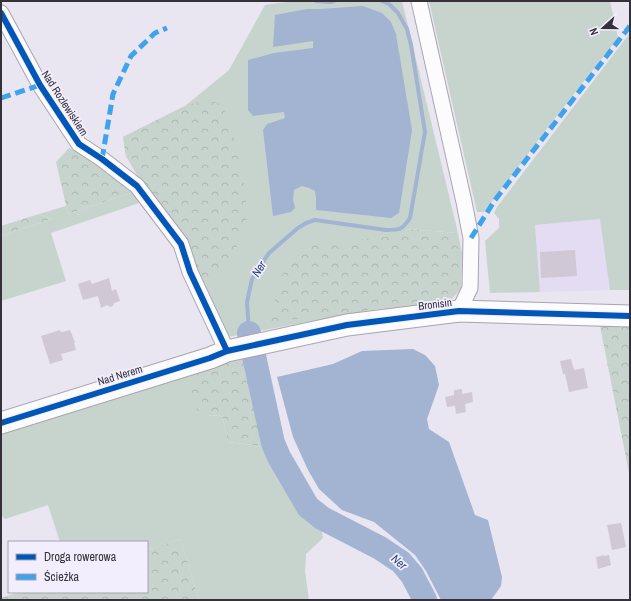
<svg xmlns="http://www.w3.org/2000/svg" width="631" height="601" viewBox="0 0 631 601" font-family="'Archivo Narrow',sans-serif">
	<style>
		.built { fill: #e3dcf2 }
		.green { fill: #c7d4ce }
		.forest { fill: url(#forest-crowns) }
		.water { fill: #a3b3d2 }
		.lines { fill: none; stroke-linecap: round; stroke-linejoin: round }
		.stream { stroke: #a3b3d2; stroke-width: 4 }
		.river { stroke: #a3b3d2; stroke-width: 24 }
		.building { fill: #d0c8d5 }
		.street-casing { stroke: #a8a5ae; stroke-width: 17 }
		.secondary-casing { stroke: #a8a5ae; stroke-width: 23 }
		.street { stroke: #fcfbfd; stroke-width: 15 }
		.secondary { stroke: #fcfbfd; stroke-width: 21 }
		.quiet { stroke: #3ea3ec; stroke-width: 5; stroke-dasharray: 10 5; stroke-linecap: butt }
		.cycleway-casing { stroke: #f3eefd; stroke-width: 8 }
		.cycleway { stroke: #0057b8; stroke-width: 6 }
		.labels { text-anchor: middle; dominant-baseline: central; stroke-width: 3.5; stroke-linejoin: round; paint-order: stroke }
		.street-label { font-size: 11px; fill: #34313a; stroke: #f3eefd }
		.water-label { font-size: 12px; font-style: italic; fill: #2b487b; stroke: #f3eefd }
	</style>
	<defs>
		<pattern id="forest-crowns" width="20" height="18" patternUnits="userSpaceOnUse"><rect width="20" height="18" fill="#c7d4ce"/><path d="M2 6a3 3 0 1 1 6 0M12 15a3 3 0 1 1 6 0" fill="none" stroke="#acb6b2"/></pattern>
	</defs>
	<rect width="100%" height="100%" fill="#e9e5f1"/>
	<path class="built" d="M601,219L610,290L540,292L535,225Z"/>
	<path class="green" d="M286,1H402L458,233L407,229L377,309L228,337L204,292L126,156L123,137L185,106L229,70L265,5L286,2Z
		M429,1H610L618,38L555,118L484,212H477Z
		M630,33V290H610L600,219L535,225L540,292L490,293L485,241L499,228V219L494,213L497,207Z
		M134,192L142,202L51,233L66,281L1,301V236L52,219L39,214L66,206L68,214Z
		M187,374L206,416L222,415L228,442L269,447L288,480L321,527L323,538L306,554L305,571L309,600H199L180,539L147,550V542H60L48,505L5,519L1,515V433Z"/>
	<path class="forest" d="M208,99L223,106L239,151L248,215L234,254L204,292L185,244L126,156L123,137L185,106Z
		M69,148L86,153L134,192L68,214L56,162Z
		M39,214L52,219L1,236V226Z
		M407,229L458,233L462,253L461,289L446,305L377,309L269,322L281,276L311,244L386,237Z
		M599,321H630V478Z
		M250,356L269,447L228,442L222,415L206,416L198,413L187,374L216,360Z
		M180,539L199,600H1V598L20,592H147V550Z"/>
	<path class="water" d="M363,6L382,13L391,22L396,34L412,130L399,213L391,218L316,210V198L315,191L309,188L302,186L294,190L293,199L295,208L291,212L273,216L263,130L267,124L285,118L284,112L253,116L248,110V60L274,53L313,48V41L273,47L275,15L307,9H320Z
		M413,349L425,355L435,366L439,385L427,419L429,429L449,442L475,515L488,520L502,577L501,586L491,600H441L426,571L415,555L374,522L342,510L319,489L308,470L293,437L277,377L333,364L362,351Z"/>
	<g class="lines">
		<path class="stream" d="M316,1L330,2L334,1
			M249,333L247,302L252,279L269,253L298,228L306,223L315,220L386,230C400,230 402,230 410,218L425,132L411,45L407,29L398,13L389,4L382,1"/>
		<path class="river" d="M249,333L273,443L279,457L308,507L322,518L380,548L401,562L412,575L425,600"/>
	</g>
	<path class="building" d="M575,250L577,276L541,278L540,252Z
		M109,278L112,291L116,289L120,301L114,303L113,306L110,307L107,305L101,308L98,296L83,300L78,284L90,280L92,284Z
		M60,330V332L62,331V332L70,330L75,342L74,343L76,350L61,354L63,360L50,364L41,336Z
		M571,359L574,370L584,368L588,388L569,392L565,374H563L560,361Z
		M462,389V394L472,392L473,402L465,404L466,412L456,414L455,406L447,407L445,397L454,395V390Z
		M621,523L626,547L612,550L607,525Z
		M604,555V556L609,555L611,565L598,569L596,557Z"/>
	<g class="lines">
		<defs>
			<path id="street" d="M419,1L464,202L471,238L470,288L459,311
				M1,13L40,85L79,144L102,159L137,186L181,244L190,272L227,351"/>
			<path id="secondary" d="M1,423L210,358L227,351L347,325L459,311L630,316"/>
		</defs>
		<use href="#street" class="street-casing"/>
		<use href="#secondary" class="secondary-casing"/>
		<use href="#street" class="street"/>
		<use href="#secondary" class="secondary"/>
		<path class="quiet" d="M1,98L40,85
			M102,159L113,94L131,56L155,33L167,28
			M471,238L495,200L630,26"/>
		<defs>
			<path id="cycleway" d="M1,13L40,85L79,144L102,159L137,186L181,244L190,272L227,351
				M1,423L210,358L227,351L347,325L459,311L630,316"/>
		</defs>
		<use href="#cycleway" class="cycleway-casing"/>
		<use href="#cycleway" class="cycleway"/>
	</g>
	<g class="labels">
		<g class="street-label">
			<text transform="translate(65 103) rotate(57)">Nad Rozlewiskiem</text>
			<text transform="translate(435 304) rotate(-7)">Bronisin</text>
			<text transform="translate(120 375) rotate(-17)">Nad Nerem</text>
		</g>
		<g class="water-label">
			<text transform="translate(259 269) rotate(-58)">Ner</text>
			<text transform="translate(399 562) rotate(41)">Ner</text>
		</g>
	</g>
	<rect width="631" height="601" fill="none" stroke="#34313a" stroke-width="4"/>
	<rect x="8" y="541" width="140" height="52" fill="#f3eefd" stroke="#a7a2af"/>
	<rect x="16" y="554" width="20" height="6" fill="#0057b8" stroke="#a7a2af"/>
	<text x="44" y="561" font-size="12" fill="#34313a">Droga rowerowa</text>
	<rect x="16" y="574" width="20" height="6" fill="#3ea3ec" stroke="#a7a2af"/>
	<text x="44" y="581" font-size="12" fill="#34313a">Ścieżka</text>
	<g transform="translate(603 28) rotate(249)" stroke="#f3eefd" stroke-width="3" paint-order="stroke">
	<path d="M0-3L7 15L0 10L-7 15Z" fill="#34313a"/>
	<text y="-6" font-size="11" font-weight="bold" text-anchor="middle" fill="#34313a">N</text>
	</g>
</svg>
